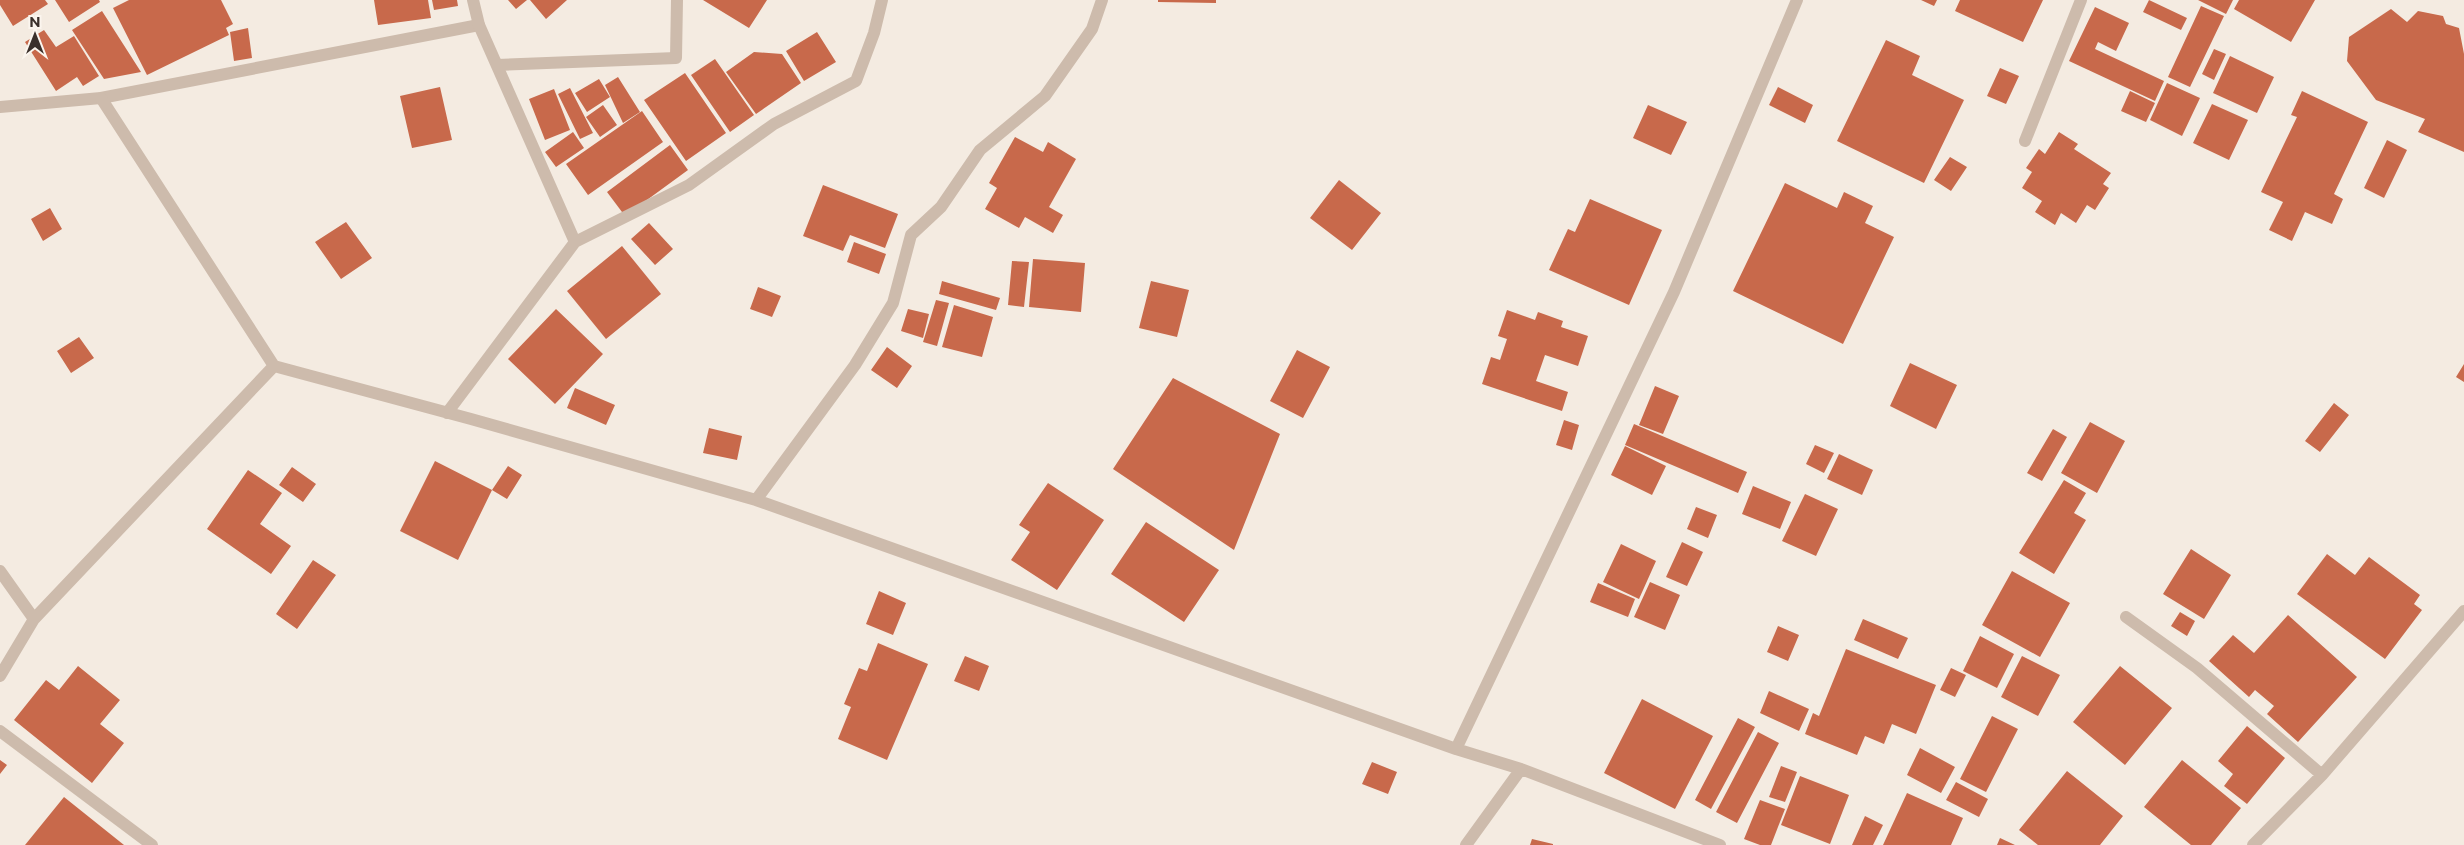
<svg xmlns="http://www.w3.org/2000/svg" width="2464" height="845" viewBox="0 0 2464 845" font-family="Montserrat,sans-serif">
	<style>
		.building { fill: #c8694b }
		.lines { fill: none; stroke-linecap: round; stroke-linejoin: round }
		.service { stroke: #cdbbac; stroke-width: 12 }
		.minor { stroke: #cdbbac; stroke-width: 12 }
	</style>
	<rect width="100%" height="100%" fill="#f4ebe1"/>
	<path class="building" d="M0,0H45L48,4L13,26L0,5Z
		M55,0H99L100,2L69,22Z
		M129,0H221L233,24L226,28L229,35L147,75L113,8Z
		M374,0H428L431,18L378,25Z
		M432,0H457L458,6L434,10Z
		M508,0H527L516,9Z
		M530,0H567L546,19Z
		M703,0H767L749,28Z
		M1158,0H1216V3L1158,2Z
		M1921,0H1937L1934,6Z
		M1960,0H2043L2023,42L1955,11Z
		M2149,0L2187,18L2181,30L2143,12Z
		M2198,0H2233L2226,14Z
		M2239,0H2315L2291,42L2234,9Z
		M2201,6L2224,16L2190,87L2168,77Z
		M2095,7L2129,23L2116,51L2098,42L2095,49L2164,81L2155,101L2069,61Z
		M2391,9L2407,22L2418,11L2443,16L2446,24L2459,28L2464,54V152L2418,132L2425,119L2376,100L2347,61L2349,37Z
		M102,11L141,72L104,79L72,30Z
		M248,28L252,58L234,61L230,32Z
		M44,30L56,47L74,36L99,76L83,86L77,77L56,91L25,42Z
		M817,32L836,62L804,81L786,51Z
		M1886,40L1920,56L1912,75L1964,100L1924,183L1837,141Z
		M2214,49L2226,54L2214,80L2202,74Z
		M754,52L782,54L801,83L756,114L726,72Z
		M2230,56L2274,77L2257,113L2213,93Z
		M715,59L754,115L730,132L691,75Z
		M2000,68L2019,76L2006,104L1987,96Z
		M685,73L726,133L686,161L644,100Z
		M618,77L640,112L623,123L605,85Z
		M599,79L610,97L587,112L575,93Z
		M2167,83L2200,98L2182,136L2150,120Z
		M440,87L452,140L412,148L400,96Z
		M1778,87L1813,105L1805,123L1769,105Z
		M570,88L593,133L580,139L558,94Z
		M554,89L570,130L545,140L529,99Z
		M2130,91L2155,103L2146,122L2121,111Z
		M2302,91L2368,122L2334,194L2343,199L2332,224L2305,212L2292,241L2269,230L2283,202L2261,192L2297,117L2291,115Z
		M2212,104L2248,120L2229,160L2193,143Z
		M603,105L617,125L600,137L586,117Z
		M1648,105L1687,122L1671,155L1633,138Z
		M642,111L663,142L588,195L566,164Z
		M573,132L584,148L556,167L545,152Z
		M2059,132L2078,144L2074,149L2111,173L2103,184L2109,188L2095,210L2087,205L2076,223L2061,213L2055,225L2035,212L2042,201L2022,188L2032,172L2026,168L2039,149L2045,154Z
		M1015,137L1043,152L1048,142L1076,159L1049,207L1063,215L1053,233L1025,217L1019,228L985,209L997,188L989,183Z
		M2387,140L2407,150L2384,198L2364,188Z
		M670,145L688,170L625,216L607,192Z
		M1950,157L1967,167L1951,191L1934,180Z
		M1339,180L1381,213L1352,250L1310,218Z
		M1785,183L1837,208L1844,192L1873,206L1865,223L1894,237L1843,344L1733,291Z
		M823,185L898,214L885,248L850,235L843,251L803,236Z
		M1590,199L1662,230L1629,305L1549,270L1568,229L1575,232Z
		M50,208L62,229L43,241L31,219Z
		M346,222L372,258L341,279L315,242Z
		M649,223L673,249L655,265L631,239Z
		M854,242L886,254L879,274L847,262Z
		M622,246L661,294L606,339L567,291Z
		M1033,259L1085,263L1081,312L1029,307Z
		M1012,261L1029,262L1024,307L1008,305Z
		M942,281L1000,298L996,310L939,294Z
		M1151,281L1189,290L1177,337L1139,328Z
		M758,287L781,296L772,317L750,309Z
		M936,300L949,303L937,346L923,342Z
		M954,305L993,317L982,357L942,347Z
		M556,309L603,354L555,404L508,359Z
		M908,309L929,314L923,338L901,331Z
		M1507,310L1535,320L1538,312L1563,321L1561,327L1588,336L1578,366L1545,355L1536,381L1568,392L1562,411L1482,384L1491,357L1500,360L1507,339L1498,336Z
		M79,337L94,358L71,373L57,351Z
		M887,347L912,366L897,388L871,370Z
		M1297,350L1330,367L1303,418L1270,401Z
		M1910,363L1957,385L1936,429L1890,406Z
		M2464,364V382L2456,377Z
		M1173,378L1280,434L1234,550L1113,469Z
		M1655,386L1679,396L1663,434L1639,425Z
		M575,388L615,405L606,425L567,408Z
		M2334,403L2349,415L2320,452L2305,441Z
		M1564,420L1579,425L1572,450L1556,445Z
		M2090,422L2125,441L2097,493L2061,473Z
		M1634,424L1747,472L1738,493L1625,445Z
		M709,428L742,436L737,460L703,453Z
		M2053,429L2067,437L2042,481L2027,473Z
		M1815,445L1834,453L1824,473L1806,464Z
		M1625,446L1666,466L1652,495L1611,475Z
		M1839,454L1873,470L1862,495L1827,479Z
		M435,461L492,490L458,560L400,531Z
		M508,466L522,475L507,499L492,490Z
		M292,467L316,484L303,502L279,485Z
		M248,470L282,493L260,524L291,546L271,574L207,529Z
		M2064,480L2086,493L2074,513L2086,520L2054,574L2019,553Z
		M1048,483L1104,520L1057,590L1011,560L1030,532L1019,525Z
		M1753,486L1791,502L1780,529L1742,514Z
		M1805,494L1838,509L1816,556L1782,541Z
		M1696,507L1717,515L1708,538L1687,529Z
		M1146,522L1219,570L1184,622L1111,574Z
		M1682,542L1703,552L1687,586L1666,577Z
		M1621,544L1656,561L1639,599L1603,582Z
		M2191,549L2231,575L2204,619L2163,594Z
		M2327,554L2355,575L2369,557L2420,595L2414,604L2422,610L2385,659L2297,594Z
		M313,560L336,575L297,629L276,614Z
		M2012,571L2070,603L2040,657L1982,625Z
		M1650,582L1680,595L1665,630L1634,617Z
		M1598,583L1635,599L1628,617L1590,602Z
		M879,591L906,603L893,635L866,624Z
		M2180,612L2195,621L2187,636L2171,626Z
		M2288,615L2357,677L2298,742L2267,714L2274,706L2255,690L2249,697L2209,661L2233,635L2254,653Z
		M1863,619L1908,638L1898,659L1854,640Z
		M1778,626L1799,635L1788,661L1767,652Z
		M1980,636L2014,654L1997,688L1963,671Z
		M878,643L928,664L887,760L838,739L851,707L844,704L859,668L867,671Z
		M1846,649L1936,685L1916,734L1892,724L1884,744L1865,736L1857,755L1805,734L1813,713L1819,716Z
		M965,656L989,666L979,691L954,681Z
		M2022,656L2060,675L2038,716L2001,697Z
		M78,666L120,700L100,724L124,743L92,783L14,720L46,680L59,690Z
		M2120,666L2172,708L2125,765L2073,722Z
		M1951,668L1966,675L1955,697L1940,690Z
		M1769,691L1809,709L1799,731L1760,713Z
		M1642,699L1713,736L1675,809L1604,773Z
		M1992,716L2018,729L1986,792L1960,779Z
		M1738,718L1755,727L1711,809L1695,800Z
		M2247,726L2285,758L2247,804L2224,786L2233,774L2218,761Z
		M1758,732L1779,743L1737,823L1716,812Z
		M1920,748L1955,767L1941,793L1907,775Z
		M0,760L7,765L0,774Z
		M2182,760L2241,808L2211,845H2191L2144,807Z
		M1372,762L1397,772L1388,794L1362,784Z
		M1781,766L1797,772L1785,802L1769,797Z
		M2067,771L2123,816L2100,845H2038L2019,830Z
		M1800,776L1849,795L1830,844L1781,825Z
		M1956,782L1988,799L1979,817L1946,800Z
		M1907,793L1963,818L1951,845H1883Z
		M64,797L124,845H25Z
		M1760,800L1785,809L1771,845H1760L1744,839Z
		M1865,816L1883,825L1873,845H1852Z
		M2000,838L2015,845H1997Z
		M1532,839L1553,844V845H1530Z"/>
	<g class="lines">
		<path class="service" d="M0,107L101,98L479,25"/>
		<path class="minor" d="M473,0L479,25L575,242
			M497,65L676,58L677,0
			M101,98L274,366
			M2025,141L2081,0
			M447,413L575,242L689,185L774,124L856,81L874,33L882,0
			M756,500L855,365L893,303L911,235L941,207L980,150L1045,96L1092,29L1102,0
			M0,571L34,619
			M2126,617L2197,668L2322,775
			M0,676L34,619L274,366L471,419L756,500L1456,749L1521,769L1720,845
			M0,731L152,845
			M1456,749L1674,292L1797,0
			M1466,845L1521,769
			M2253,845L2322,775L2464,611"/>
	</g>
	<g transform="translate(35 35)" stroke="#fbf5ee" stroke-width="4" paint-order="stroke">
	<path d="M0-4L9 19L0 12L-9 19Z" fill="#3b302b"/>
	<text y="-8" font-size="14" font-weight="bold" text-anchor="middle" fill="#3b302b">N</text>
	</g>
</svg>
